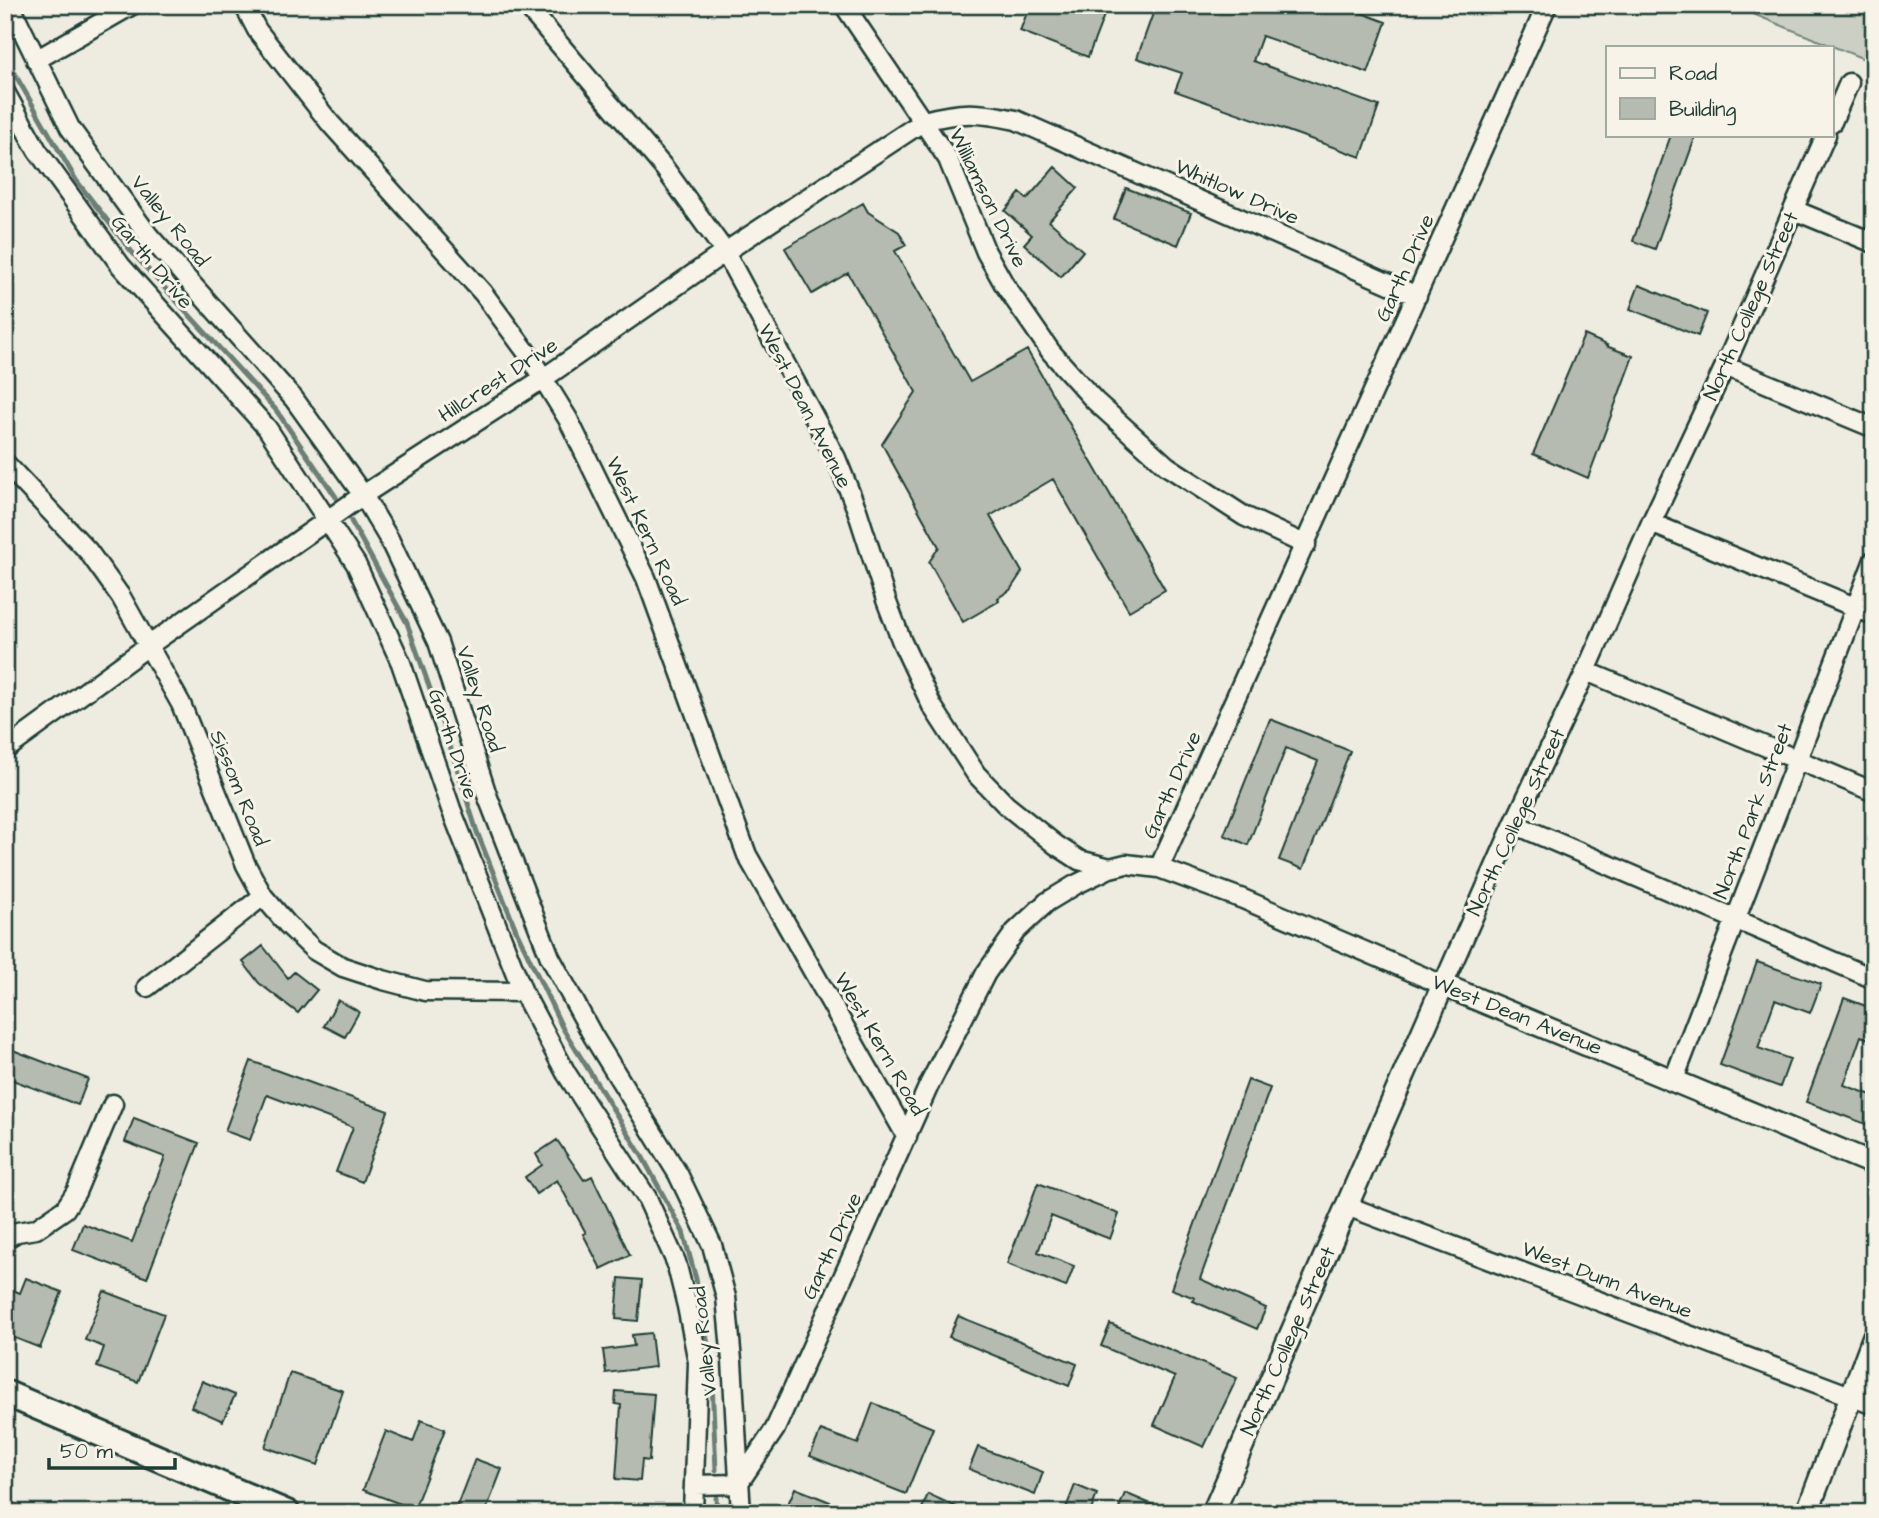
<svg xmlns="http://www.w3.org/2000/svg" width="1879" height="1518" viewBox="0 0 1879 1518" font-family="'Architects Daughter',sans-serif">
	<style>
		.green { fill: #cccfc4; stroke: #76867c; stroke-width: 2 }
		.lines { fill: none; stroke-linecap: round; stroke-linejoin: round }
		.stream { stroke: #6c7e74; stroke-width: 5 }
		.building { fill: #b5bbb0; stroke: #1f3d34; stroke-width: 2 }
		.minor-casing { stroke: #1f3d34; stroke-width: 23 }
		.tertiary-casing { stroke: #1f3d34; stroke-width: 26 }
		.secondary-casing { stroke: #1f3d34; stroke-width: 30 }
		.minor { stroke: #f7f3e8; stroke-width: 18 }
		.tertiary { stroke: #f7f3e8; stroke-width: 21 }
		.secondary { stroke: #f7f3e8; stroke-width: 24 }
		.labels { text-anchor: middle; dominant-baseline: central; stroke-width: 6; stroke-linejoin: round; paint-order: stroke }
		.street-label { font-size: 21px; fill: #1f3d34; stroke: #f7f3e8 }
	</style>
	<rect width="100%" height="100%" fill="#eeece1"/>
	<filter id="ink" filterUnits="userSpaceOnUse"><feTurbulence type="fractalNoise" baseFrequency=".0143" numOctaves="2"/><feDisplacementMap in="SourceGraphic" scale="14" xChannelSelector="R" yChannelSelector="G"/><feConvolveMatrix kernelMatrix="1 2 1 2 8 2 1 2 1" color-interpolation-filters="sRGB"/></filter>
	<g filter="url(#ink)">
		<path class="green" d="M1731,5H1874V63Z"/>
		<g class="lines">
			<path class="stream" d="M5,57L76,180L131,251L276,410L336,497
				M351,521L407,623L450,746L477,832L516,930L562,1027L642,1156L683,1232L696,1279L711,1361L716,1470
				M716,1498L717,1513"/>
		</g>
		<path class="building" d="M1030,5H1108L1088,57L1020,31Z
			M1156,5H1340L1386,22L1368,73L1262,36L1253,61L1379,106L1361,157L1175,91L1182,73L1137,58Z
			M1671,135H1696L1655,249L1633,241Z
			M1055,167L1078,188L1049,221L1083,251L1061,277L1024,244L1032,235L1005,211L1020,193L1027,199Z
			M1126,188L1191,213L1178,245L1114,219Z
			M863,203L868,212L899,232L906,245L895,251L970,382L1027,350L1165,590L1129,611L1053,479L990,516L1022,572L1010,590L998,598L999,601L963,622L929,562L939,547L882,444L916,392L848,273L812,294L785,248Z
			M1639,285L1707,313L1698,336L1630,309Z
			M1584,335L1607,345L1606,346L1633,356L1588,478L1533,454Z
			M1270,719L1350,751L1303,869L1279,860L1318,761L1286,748L1248,845L1224,835Z
			M263,946L288,978L294,972L317,990L298,1013L259,983L243,962Z
			M1757,962L1821,984L1810,1013L1775,1000L1758,1048L1790,1059L1780,1087L1720,1065Z
			M1844,998L1874,1009V1041L1861,1036L1844,1085L1874,1096V1127L1806,1102Z
			M338,1000L359,1012L345,1037L324,1026Z
			M5,1047L88,1079L78,1105L5,1077Z
			M251,1061L388,1111L362,1182L336,1172L353,1127L267,1095L250,1140L225,1131Z
			M1248,1080L1270,1088L1200,1279L1266,1308L1257,1329L1193,1301L1195,1298L1171,1289Z
			M134,1118L199,1143L147,1278L73,1250L83,1224L132,1242L165,1157L125,1142Z
			M557,1140L584,1180L592,1176L630,1255L601,1269L583,1234L586,1233L557,1180L536,1194L525,1177L542,1165L536,1154Z
			M1038,1183L1119,1214L1110,1239L1051,1216L1038,1252L1074,1266L1066,1287L1007,1264Z
			M26,1278L62,1292L40,1348L5,1334V1326L11,1311L5,1309V1287L20,1293Z
			M619,1278L642,1280L638,1321L616,1319Z
			M104,1291L164,1314L138,1382L97,1367L104,1347L85,1340Z
			M958,1316L1077,1364L1069,1386L949,1337Z
			M1110,1324L1237,1378L1204,1447L1154,1425L1175,1377L1101,1346Z
			M651,1333L655,1367L606,1373L603,1350L634,1346L632,1335Z
			M290,1373L343,1391L318,1465L265,1447Z
			M202,1381L235,1395L223,1421L191,1407Z
			M616,1391L654,1394L649,1461L642,1460L640,1481L616,1479L621,1405L615,1404Z
			M873,1403L933,1428L906,1494L810,1456L821,1430L858,1444Z
			M421,1420L445,1429L414,1509L363,1490L386,1431L413,1442Z
			M978,1447L1043,1472L1035,1495L969,1469Z
			M475,1459L502,1469L485,1513H454Z
			M1075,1485L1097,1494L1090,1513H1064Z
			M795,1488L855,1512V1513H784Z
			M1125,1493L1172,1513H1117Z
			M928,1494L970,1513H920Z"/>
		<g class="lines">
			<defs>
				<path id="minor" d="M10,5L70,128L149,236L294,399L363,495L389,539L438,642L487,795L550,957L593,1036L678,1174L712,1245L726,1297L732,1361L741,1513
					M244,5L257,30L330,123L483,293L528,354L568,419L646,578L747,855L907,1137
					M526,5L665,169L725,252L836,458L857,510L886,600L902,642L932,706L976,774L1006,805L1056,845L1079,860L1110,868
					M844,5L948,159L986,252L1004,284L1051,352L1095,401L1167,466L1244,516L1306,545
					M36,60L132,5
					M5,92L37,150L121,266L267,428L356,564L401,663L451,809L523,992L566,1073L647,1198L676,1262L687,1306L698,1362L693,1513
					M1832,122L1849,83
					M1794,210L1874,243
					M1725,366L1874,428
					M5,463L88,551L121,597L181,704L246,865L263,896L287,924L314,950L343,967L383,980L425,991L523,992
					M1651,523L1874,615
					M1586,671L1874,792
					M5,750L148,646L363,495L544,378L725,252L924,121C961,111 979,112 1016,120L1417,296
					M1514,824L1874,979
					M1159,868L1547,5
					M147,987L263,896
					M1674,1079L1874,560
					M1347,1206L1874,1405
					M5,1239L17,1232L36,1229L65,1209L76,1192L113,1104
					M694,1485L738,1484L775,1429L930,1083L986,973L1015,932L1047,902L1075,885L1110,868L1126,864L1159,868L1243,899L1443,985L1514,824L1586,671L1651,523L1725,366L1826,135"/>
				<path id="tertiary" d="M1213,1513L1443,985L1874,1164
					M1807,1513L1874,1336"/>
				<path id="secondary" d="M5,1393L287,1513"/>
			</defs>
			<use href="#minor" class="minor-casing"/>
			<use href="#tertiary" class="tertiary-casing"/>
			<use href="#secondary" class="secondary-casing"/>
			<use href="#minor" class="minor"/>
			<use href="#tertiary" class="tertiary"/>
			<use href="#secondary" class="secondary"/>
		</g>
	</g>
	<g class="labels">
		<g class="street-label">
			<text transform="translate(1237 192) rotate(24)">Whitlow Drive</text>
			<text transform="translate(988 198) rotate(64)">Williamson Drive</text>
			<text transform="translate(170 221) rotate(51)">Valley Road</text>
			<text transform="translate(152 262) rotate(50)">Garth Drive</text>
			<text transform="translate(1405 268) rotate(-66)">Garth Drive</text>
			<text transform="translate(1751 306) rotate(-66)">North College Street</text>
			<text transform="translate(498 380) rotate(-33)">Hillcrest Drive</text>
			<text transform="translate(805 406) rotate(63)">West Dean Avenue</text>
			<text transform="translate(646 531) rotate(65)">West Kern Road</text>
			<text transform="translate(480 699) rotate(72)">Valley Road</text>
			<text transform="translate(453 744) rotate(71)">Garth Drive</text>
			<text transform="translate(1172 785) rotate(-66)">Garth Drive</text>
			<text transform="translate(239 788) rotate(68)">Sissom Road</text>
			<text transform="translate(1753 811) rotate(-69)">North Park Street</text>
			<text transform="translate(1516 822) rotate(-65)">North College Street</text>
			<text transform="translate(1517 1015) rotate(22)">West Dean Avenue</text>
			<text transform="translate(880 1044) rotate(60)">West Kern Road</text>
			<text transform="translate(832 1246) rotate(-65)">Garth Drive</text>
			<text transform="translate(1607 1280) rotate(21)">West Dunn Avenue</text>
			<text transform="translate(704 1341) rotate(-96)">Valley Road</text>
			<text transform="translate(1288 1341) rotate(-66)">North College Street</text>
		</g>
	</g>
	<rect width="1879" height="1518" fill="none" stroke="#f7f3e8" stroke-width="28"/>
	<rect x="14" y="14" width="1851" height="1490" fill="none" stroke="#1f3d34" stroke-width="2.5" filter="url(#ink)"/>
	<rect x="1606" y="46" width="228" height="91" fill="#f7f3e8" stroke="#a1aaa0" stroke-width="2"/>
	<rect x="1620" y="68" width="35" height="10" fill="#f7f3e8" stroke="#a1aaa0" stroke-width="2"/>
	<text x="1669" y="80" font-size="21" fill="#1f3d34">Road</text>
	<rect x="1620" y="98" width="35" height="21" fill="#b5bbb0" stroke="#a1aaa0" stroke-width="2"/>
	<text x="1669" y="116" font-size="21" fill="#1f3d34">Building</text>
	<path d="M49 1458v10h126v-10" fill="none" stroke="#1f3d34" stroke-width="3.5"/>
	<text x="60" y="1458" font-size="21" fill="#1f3d34" stroke="#f7f3e8" stroke-width="5" paint-order="stroke">50 m</text>
</svg>
